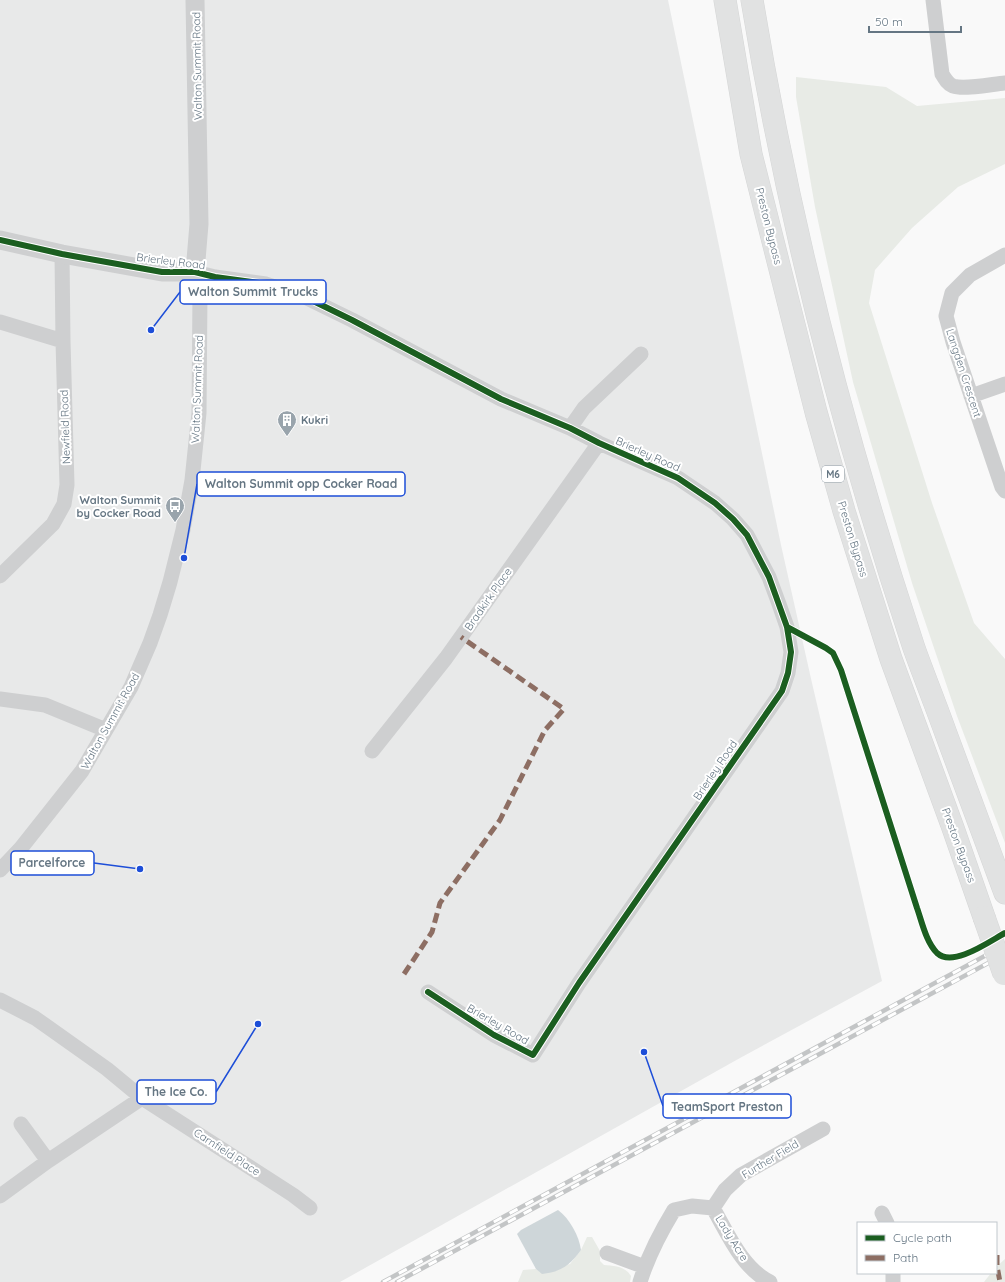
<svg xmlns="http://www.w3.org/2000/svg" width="1005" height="1282" viewBox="0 0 1005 1282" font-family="Quicksand,sans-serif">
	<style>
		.built { fill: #e8e9e9 }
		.green { fill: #e8ebe6 }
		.water { fill: #ced6d9 }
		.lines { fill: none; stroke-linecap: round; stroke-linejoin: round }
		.motorway-casing { stroke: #d5d6d6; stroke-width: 23 }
		.minor { stroke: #cecfd0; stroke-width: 15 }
		.tertiary { stroke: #cecfd0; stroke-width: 19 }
		.motorway { stroke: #e1e2e2; stroke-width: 22 }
		.rail-casing { stroke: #c3c5c6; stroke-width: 4.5 }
		.rail { stroke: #fff; stroke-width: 3; stroke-dasharray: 9; stroke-linecap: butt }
		.motorway-bridge-casing { stroke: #d5d6d6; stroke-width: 23; stroke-linecap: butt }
		.motorway-bridge { stroke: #e1e2e2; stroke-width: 22 }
		.quiet { stroke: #8d6e63; stroke-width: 5; stroke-dasharray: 10 5; stroke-linecap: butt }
		.cycleway-casing { stroke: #fff; stroke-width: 8 }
		.cycleway { stroke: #1b5e20; stroke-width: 6 }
		.labels { text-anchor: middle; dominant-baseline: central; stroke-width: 4; stroke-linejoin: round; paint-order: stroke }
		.shield { fill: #fff; stroke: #939fa8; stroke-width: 1 }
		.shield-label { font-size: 10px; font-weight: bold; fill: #657683 }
		.street-label { font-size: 11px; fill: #657683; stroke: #fff }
		.poi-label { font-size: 11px; font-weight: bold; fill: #657683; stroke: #fff; text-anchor: start }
		.leader { fill: none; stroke: #1d4ed8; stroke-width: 1.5 }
		.callout-dot { fill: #1d4ed8; stroke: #fff; stroke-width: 1.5 }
		.callout { fill: #fff; stroke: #1d4ed8; stroke-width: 1.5 }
		.callout-label { font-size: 12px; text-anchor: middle; font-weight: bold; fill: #657683 }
	</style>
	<rect width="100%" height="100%" fill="#f9f9f9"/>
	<path class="built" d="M0,0H668L781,545L812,683L882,981L740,1058L340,1282H0Z"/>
	<path class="green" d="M796,77L886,87L917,106L1005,98V164L958,187L912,228L875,270L869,303L932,503L974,623L1005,659V843L957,716L912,583L853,382L815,207L796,97Z
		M587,1237H592L600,1251V1261L604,1265C614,1266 625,1266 631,1276L630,1282H518L523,1270L536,1269L540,1272L570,1264L581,1250Z
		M1005,1259V1282H984L991,1273H996V1267Z"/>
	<path class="water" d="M558,1210C570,1219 579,1236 581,1250C570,1265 561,1272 542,1274L536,1269L517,1234L521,1230Z"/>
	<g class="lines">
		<defs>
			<path id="motorway" d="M725,0L751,154L816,412L844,511L891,659L953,828L984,917
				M752,0C788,219 844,437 914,648C924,676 935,703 945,731C965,785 985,839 1005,893"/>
		</defs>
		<use href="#motorway" class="motorway-casing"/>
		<path class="minor" d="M933,0L942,74C945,79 948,84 953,86C964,90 993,84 1005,83
			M1005,255L970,275L952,293L946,316L953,342L1002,487L1005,491
			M0,322L63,341
			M971,396L1005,384
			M570,428L584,408L641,354
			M0,576L53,524L64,504L67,485L63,341L62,254
			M0,699L45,705L106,730
			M372,751L446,658L599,443
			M0,870L21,848L82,771L131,687L150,643L160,615L170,582L183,530L192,480L199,413L200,292L195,272L215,277L266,284L305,297L352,320L501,399L570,428L599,443L678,478L715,503L733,519L747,535L769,577L779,604L787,627L791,652L788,673L782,691L579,983L533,1055L494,1035L428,992
			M0,1000L35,1018L107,1069L142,1098L293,1195L310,1208
			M21,1124L48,1161
			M0,1196L48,1161L142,1098
			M713,1208C728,1234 742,1268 770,1282
			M882,1213L887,1223
			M607,1253L645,1267
			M893,1273V1282
			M640,1282C648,1256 660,1233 674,1210L692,1206L713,1208L725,1190L741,1175L823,1129"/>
		<path class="tertiary" d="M0,240L62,254L162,272H195L199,224L195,0"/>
		<use href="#motorway" class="motorway"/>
		<defs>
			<path id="rail" d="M383,1282L1005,945
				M397,1282L1005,954"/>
		</defs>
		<use href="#rail" class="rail-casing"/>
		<use href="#rail" class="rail"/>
		<defs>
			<path id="motorway-bridge" d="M984,917L1004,974"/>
		</defs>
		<use href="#motorway-bridge" class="motorway-bridge-casing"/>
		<use href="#motorway-bridge" class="motorway-bridge"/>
		<path class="quiet" d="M404,974L432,932L440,903L500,820L545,730L564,709L461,637
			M997,1255V1266L1000,1282"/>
		<defs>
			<path id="cycleway" d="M0,240L62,254L162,272H195L215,277L266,284L305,297L352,320L501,399L570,428L599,443L678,478L715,503L733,519L747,535L769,577L787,627L791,652L788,673L782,691L579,983L533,1055L494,1035L428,992
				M787,627L826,648L833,653L841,670L917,908C922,922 926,942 937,953C953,968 990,941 1005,933"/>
		</defs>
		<use href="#cycleway" class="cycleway-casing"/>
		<use href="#cycleway" class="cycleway"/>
	</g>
	<defs>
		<symbol id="building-pin" viewBox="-11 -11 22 30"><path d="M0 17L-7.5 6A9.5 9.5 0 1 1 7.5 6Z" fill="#99a4ac" stroke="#fff"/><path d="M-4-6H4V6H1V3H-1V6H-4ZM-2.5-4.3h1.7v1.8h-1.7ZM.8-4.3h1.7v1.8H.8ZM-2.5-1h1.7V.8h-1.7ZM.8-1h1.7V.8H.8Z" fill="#fff"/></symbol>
		<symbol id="bus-pin" viewBox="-11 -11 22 30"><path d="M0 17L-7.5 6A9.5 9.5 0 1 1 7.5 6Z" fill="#99a4ac" stroke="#fff"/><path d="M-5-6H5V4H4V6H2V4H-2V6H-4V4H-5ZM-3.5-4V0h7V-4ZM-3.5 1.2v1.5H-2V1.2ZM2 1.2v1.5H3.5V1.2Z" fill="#fff"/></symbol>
	</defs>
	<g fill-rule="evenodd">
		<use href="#building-pin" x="276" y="409" width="22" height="30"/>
		<use href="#bus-pin" x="164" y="495" width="22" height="30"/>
	</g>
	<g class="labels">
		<rect class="shield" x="822" y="466" width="22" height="16" rx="3"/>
		<g class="shield-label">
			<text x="833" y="474">M6</text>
		</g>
		<g class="street-label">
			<text transform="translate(197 66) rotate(-91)">Walton Summit Road</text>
			<text transform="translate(769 226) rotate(76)">Preston Bypass</text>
			<text transform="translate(171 261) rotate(7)">Brierley Road</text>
			<text transform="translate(964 373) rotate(72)">Langden Crescent</text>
			<text transform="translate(197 389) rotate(-88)">Walton Summit Road</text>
			<text transform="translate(65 427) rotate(-92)">Newfield Road</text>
			<text transform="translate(648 454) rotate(24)">Brierley Road</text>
			<text transform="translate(853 539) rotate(73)">Preston Bypass</text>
			<text transform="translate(488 599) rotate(-55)">Bradkirk Place</text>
			<text transform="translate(110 721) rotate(-61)">Walton Summit Road</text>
			<text transform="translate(715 770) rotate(-56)">Brierley Road</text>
			<text transform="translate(959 845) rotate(70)">Preston Bypass</text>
			<text transform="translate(498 1024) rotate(30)">Brierley Road</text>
			<text transform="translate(227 1152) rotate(33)">Carnfield Place</text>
			<text transform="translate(770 1159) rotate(-31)">Further Field</text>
			<text transform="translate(732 1238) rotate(58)">Lady Acre</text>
		</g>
		<g class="poi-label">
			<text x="301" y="420">Kukri</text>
			<text x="161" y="500" text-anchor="end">Walton Summit<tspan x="161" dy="13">by Cocker Road</tspan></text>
		</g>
	</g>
	<path class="leader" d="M151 330L180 292M184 558L197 484M140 869L94 863M258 1024L216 1092M644 1052L663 1106"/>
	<g class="callout-dot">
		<circle cx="151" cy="330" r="4"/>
		<circle cx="184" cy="558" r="4"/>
		<circle cx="140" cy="869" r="4"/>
		<circle cx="258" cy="1024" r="4"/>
		<circle cx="644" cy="1052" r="4"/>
	</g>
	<g class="callout">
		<rect x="180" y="280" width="146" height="24" rx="4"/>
		<rect x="197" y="472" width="208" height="24" rx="4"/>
		<rect x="11" y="851" width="83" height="24" rx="4"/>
		<rect x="137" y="1080" width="79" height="24" rx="4"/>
		<rect x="663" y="1094" width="128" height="24" rx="4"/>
	</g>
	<g class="callout-label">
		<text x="253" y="296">Walton Summit Trucks</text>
		<text x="301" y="488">Walton Summit opp Cocker Road</text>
		<text x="52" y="867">Parcelforce</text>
		<text x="176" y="1096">The Ice Co.</text>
		<text x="727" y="1111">TeamSport Preston</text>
	</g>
	<rect x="857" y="1222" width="140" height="52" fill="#ffffff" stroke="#c1c8cd"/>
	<rect x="865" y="1235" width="20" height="6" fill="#1b5e20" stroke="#c1c8cd"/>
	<text x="893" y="1242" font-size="12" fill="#657683">Cycle path</text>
	<rect x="865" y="1255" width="20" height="6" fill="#8d6e63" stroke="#c1c8cd"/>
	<text x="893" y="1262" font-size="12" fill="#657683">Path</text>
	<path d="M869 26v6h92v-6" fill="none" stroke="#657683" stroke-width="2"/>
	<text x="875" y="26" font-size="12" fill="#657683" stroke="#ffffff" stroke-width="3" paint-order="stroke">50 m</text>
</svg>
